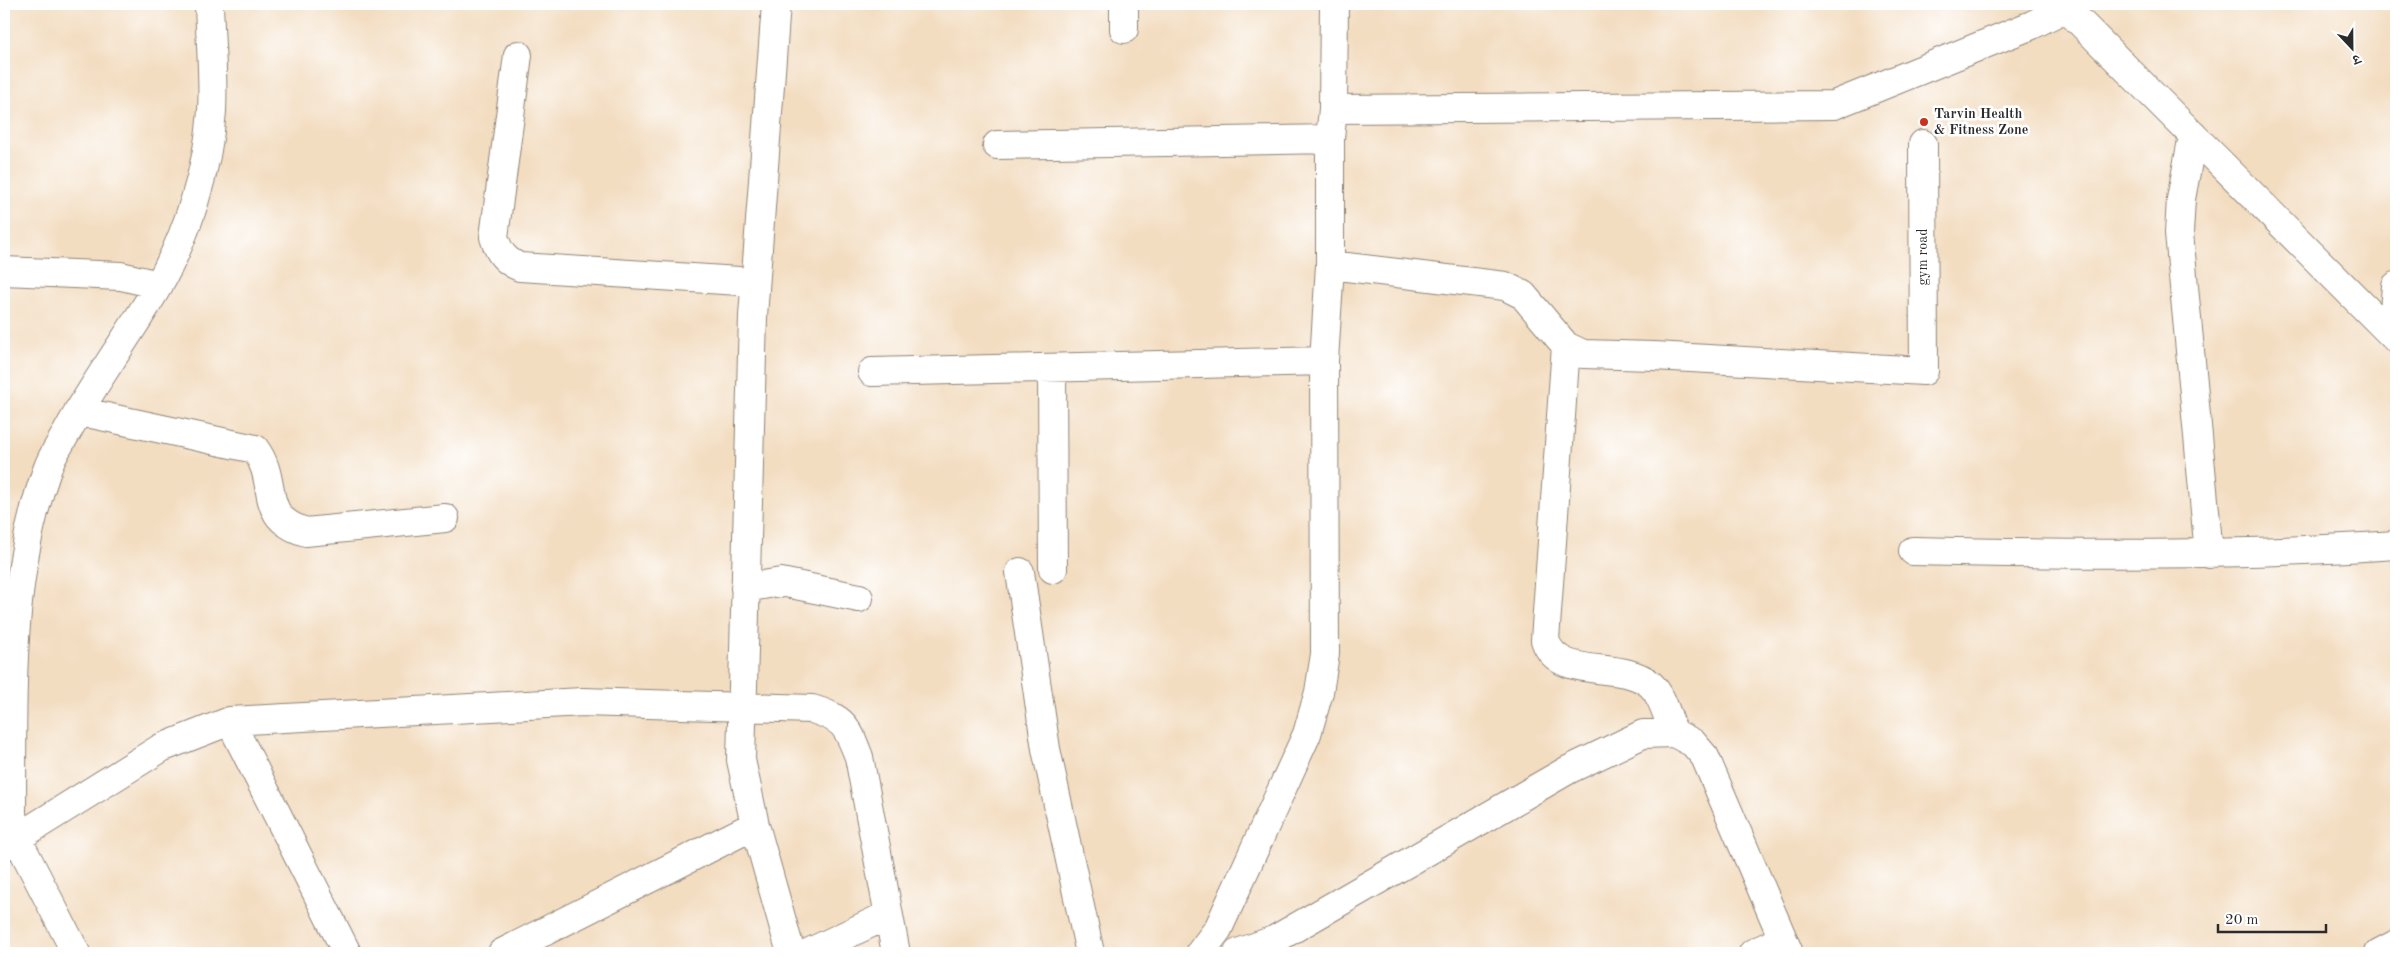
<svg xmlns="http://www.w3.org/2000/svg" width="2400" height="957" viewBox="0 0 2400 957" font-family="'Old Standard TT','Noto Serif Devanagari',serif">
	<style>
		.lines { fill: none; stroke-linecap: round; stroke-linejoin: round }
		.street-casing { stroke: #8f8476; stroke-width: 30 }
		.street { stroke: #fff; stroke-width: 28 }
		.poi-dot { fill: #c8321e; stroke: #fff; stroke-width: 2 }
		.labels { text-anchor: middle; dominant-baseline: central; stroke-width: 5; stroke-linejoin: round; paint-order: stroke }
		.poi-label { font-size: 14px; font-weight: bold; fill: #2b2b2b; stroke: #fff; text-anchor: start }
		.street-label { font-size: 14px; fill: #2b2b2b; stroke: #fff }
	</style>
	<rect width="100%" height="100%" fill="#fff"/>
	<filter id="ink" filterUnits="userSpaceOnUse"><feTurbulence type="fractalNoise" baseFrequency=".02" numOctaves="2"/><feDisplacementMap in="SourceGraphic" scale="10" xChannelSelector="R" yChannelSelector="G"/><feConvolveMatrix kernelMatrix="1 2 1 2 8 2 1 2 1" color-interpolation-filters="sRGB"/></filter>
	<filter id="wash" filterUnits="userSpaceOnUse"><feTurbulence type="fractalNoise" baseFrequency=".0096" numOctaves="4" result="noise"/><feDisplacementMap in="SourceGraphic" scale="20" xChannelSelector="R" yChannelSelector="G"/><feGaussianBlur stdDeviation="1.12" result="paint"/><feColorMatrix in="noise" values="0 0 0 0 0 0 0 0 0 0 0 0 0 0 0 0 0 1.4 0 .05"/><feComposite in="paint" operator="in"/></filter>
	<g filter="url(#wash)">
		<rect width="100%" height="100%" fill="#f3ddc1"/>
	</g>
	<g filter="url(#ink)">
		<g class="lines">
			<defs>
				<path id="street" d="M776,4L753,316L741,760L755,825L791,953
					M2062,4L2396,339
					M1124,29V4
					M518,55L494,237C499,253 505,261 520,267L755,282
					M1333,109L1834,105L2032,25L2065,8L2066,4
					M2193,135L2181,199L2179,233L2209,554
					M997,145L1330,139
					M1330,265L1505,286L1523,295L1566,346L1583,354L1654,356L1924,371L1923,144
					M4,271L121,276L159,285
					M2392,335L2396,286
					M1566,346L1545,640C1559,682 1620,659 1650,684C1663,696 1667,717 1674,733
					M1052,368L1053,569
					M872,372L1324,361
					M78,411L255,449C280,482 256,517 306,532L445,518
					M1913,551C2074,555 2235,556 2396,545
					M1020,572L1046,749L1090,953
					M745,588L781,582L859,598
					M230,721L347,953
					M4,846L161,748L230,721L583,702L812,709C845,719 847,726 859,757L896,953
					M76,953L17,838L12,814C13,699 7,580 47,470C51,457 60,444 67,432C94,382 129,336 158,286C187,236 208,169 212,111C214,76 210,39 209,4
					M502,953L755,825
					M808,953L888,915
					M1200,953L1218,929L1307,734L1319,692L1325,654L1324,361L1330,265V139L1333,109L1334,4
					M1238,953L1274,940L1568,770L1643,734L1674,733L1693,743L1705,757L1789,953
					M1753,953L1783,939
					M2379,953L2396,944"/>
			</defs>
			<use href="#street" class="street-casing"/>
			<use href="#street" class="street"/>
		</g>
	</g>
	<circle class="poi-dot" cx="1924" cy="122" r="5"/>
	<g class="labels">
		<g class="poi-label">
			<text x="1934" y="114">Tarvin Health<tspan x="1934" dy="16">&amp; Fitness Zone</tspan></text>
		</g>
		<g class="street-label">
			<text transform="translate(1923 257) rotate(-90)">gym road</text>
		</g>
	</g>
	<rect width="2400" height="957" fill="none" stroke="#fff" stroke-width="20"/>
	<g transform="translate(2352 48) rotate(158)" stroke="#ffffff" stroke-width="4" paint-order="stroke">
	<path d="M0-4L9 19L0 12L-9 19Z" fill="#2b2b2b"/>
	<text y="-8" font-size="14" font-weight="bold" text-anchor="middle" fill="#2b2b2b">उ</text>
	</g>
	<path d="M2218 924v8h108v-8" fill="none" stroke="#2b2b2b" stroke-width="2.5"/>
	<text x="2225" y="924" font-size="15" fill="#2b2b2b" stroke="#ffffff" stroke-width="4" paint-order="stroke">20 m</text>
</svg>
